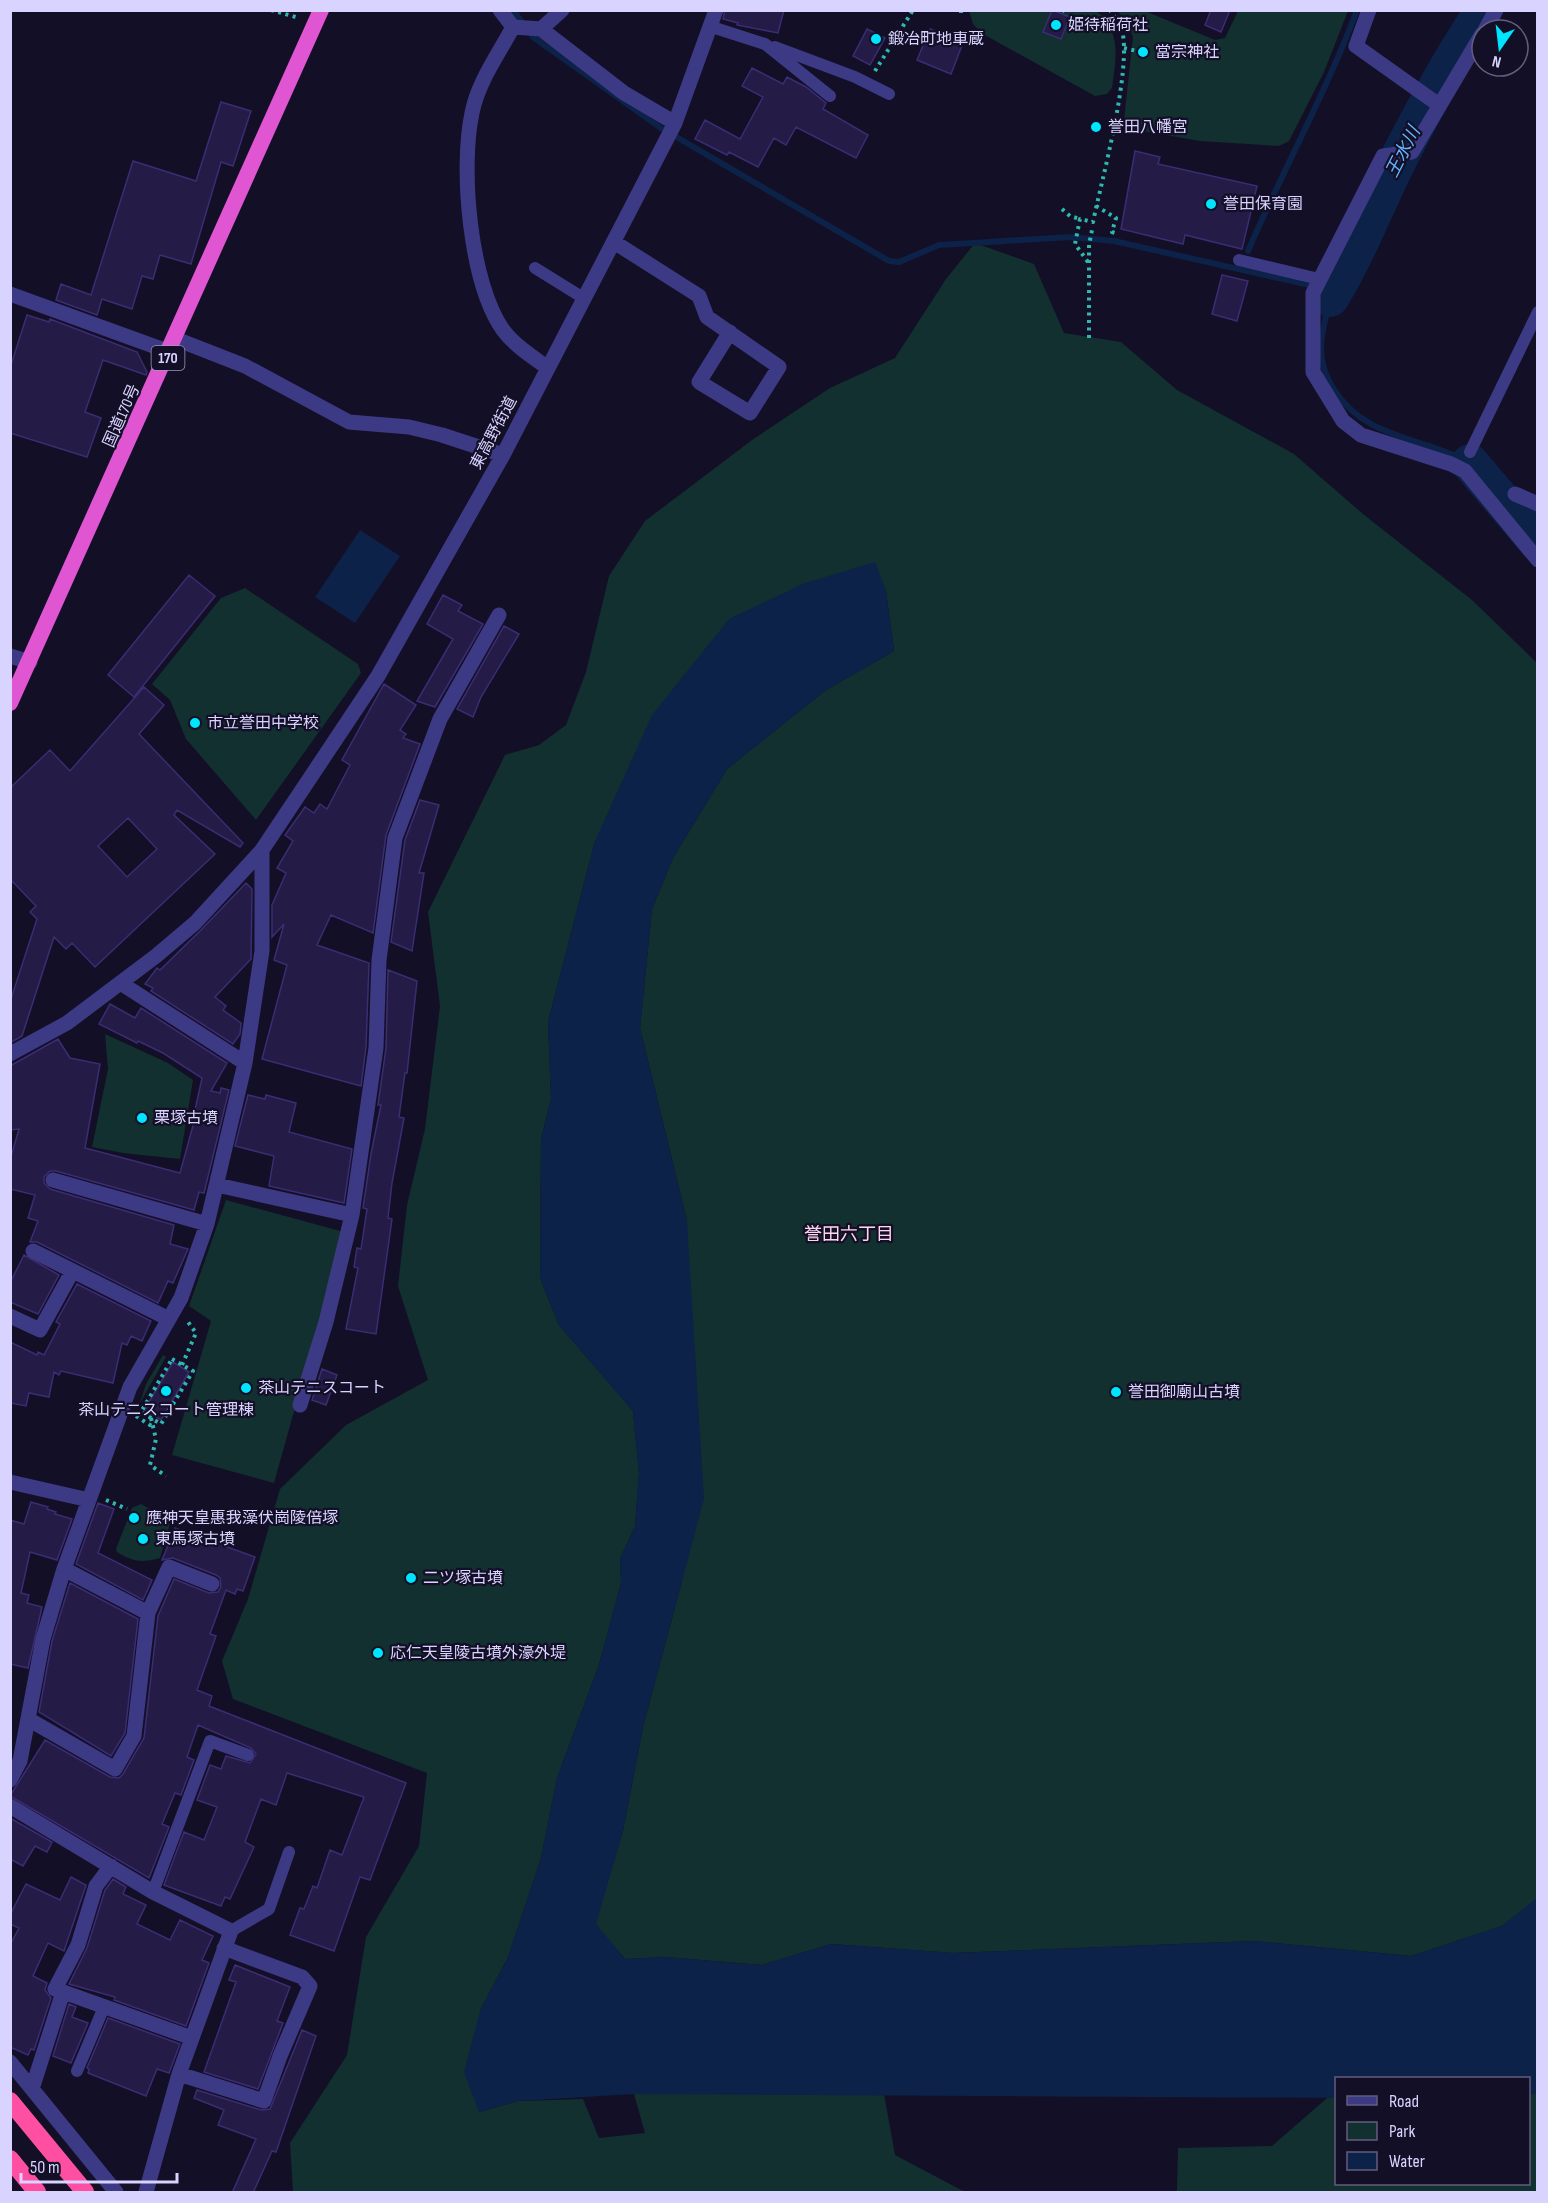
<svg xmlns="http://www.w3.org/2000/svg" width="1548" height="2203" viewBox="0 0 1548 2203" font-family="'Sofia Sans Condensed','Noto Sans JP',sans-serif">
	<style>
		.green { fill: #12302f }
		.water { fill: #0c2248 }
		.lines { fill: none; stroke-linecap: round; stroke-linejoin: round }
		.stream { stroke: #0c2248; stroke-width: 6 }
		.river { stroke: #0c2248; stroke-width: 38 }
		.building { fill: #241b47; stroke: #3b2d73; stroke-width: 1.5; fill-rule: evenodd }
		.path { stroke: #2fb8b0; stroke-width: 4; stroke-dasharray: 3 4.5; stroke-linecap: butt }
		.service { stroke: #3d3a85; stroke-width: 12 }
		.minor { stroke: #3d3a85; stroke-width: 15 }
		.tertiary { stroke: #3d3a85; stroke-width: 15 }
		.trunk { stroke: #e055d1; stroke-width: 16 }
		.motorway { stroke: #ff4fa3; stroke-width: 18 }
		.poi-dot { fill: #00e5ff; stroke: #130f26; stroke-width: 2 }
		.labels { text-anchor: middle; dominant-baseline: central; stroke-width: 4.5; stroke-linejoin: round; paint-order: stroke }
		.shield { fill: #130f26; stroke: #9e99be; stroke-width: 1.5 }
		.shield-label { font-size: 15px; font-weight: bold; fill: #d9d4ff }
		.poi-label { font-size: 16px; fill: #d9d4ff; stroke: #130f26; text-anchor: start }
		.street-label { font-size: 16px; fill: #d9d4ff; stroke: #130f26 }
		.water-label { font-size: 18px; font-style: italic; fill: #62b6ff; stroke: #130f26 }
		.neighbourhood-label { font-size: 18px; fill: #ffd6f0; stroke: #130f26 }
	</style>
	<rect width="100%" height="100%" fill="#130f26"/>
	<path class="green" d="M969,11H1096C1122,31 1116,59 1112,88L1107,94L1095,96L983,34L973,24Z
		M1117,11H1145L1215,40L1225,38L1238,11H1348L1324,72L1289,141L1279,146L1200,141L1131,129L1124,120L1133,37L1127,21Z
		M975,243L1034,264L1064,333L1121,342L1177,390L1294,454L1363,514L1472,600L1537,663L1538,1898L1502,1926L1411,1956L1254,1941L953,1953L831,1944L762,1965L665,1957L625,1959L595,1924L623,1831L643,1727L682,1581L687,1221L640,1028L652,909L673,858L727,769L826,690L894,651L886,591L595,841L548,1022L551,1099L541,1139L540,1278L559,1325L633,1411L639,1473L635,1526L620,1559L621,1583L599,1665L557,1778L541,1858L508,1957L480,2011L479,2112L518,2101L583,2099L599,2138L645,2133L634,2094H884L895,2155L965,2192H293L290,2143L347,2055L366,1937L419,1846L427,1773L233,1699L222,1661L248,1599L280,1489L346,1425L428,1380L398,1286L407,1205L425,1129L440,1006L428,912L505,755L539,745L566,725L586,672L609,576L645,521L752,440L830,388L895,358L946,279Z
		M245,588L358,664L361,673L256,820L186,739L170,700L152,684L221,598Z
		M105,1034L168,1063L193,1080L180,1159L123,1153L92,1147L108,1069Z
		M226,1200L344,1232L274,1483L172,1455L211,1321L189,1306Z
		M163,1355L166,1357L139,1405L146,1384Z
		M141,1504L169,1520V1527L160,1558C142,1563 133,1562 117,1552L116,1549L132,1508Z
		M1537,2093V2192H1175L1177,2190L1178,2148L1272,2146L1327,2098H1336V2184H1528L1529,2094Z"/>
	<path class="water" d="M360,530L400,556L355,623L315,597Z
		M875,562L886,591L894,651L826,690L727,769L673,858L652,909L640,1028L687,1221L704,1499L643,1727L623,1831L596,1924L625,1959L665,1957L762,1965L831,1944L953,1953L1254,1941L1411,1956L1502,1926L1537,1898V2093L1529,2094L1528,2078H1336V2098L634,2094L518,2101L479,2112L464,2072L480,2011L508,1957L541,1858L557,1778L599,1665L621,1583L620,1559L635,1526L639,1473L633,1411L559,1325L540,1278L541,1139L551,1099L548,1022L595,841L652,715L729,619L802,584Z"/>
	<g class="lines">
		<path class="stream" d="M513,10L533,37L661,128L889,261L899,262L939,245L1071,237L1114,241L1314,286L1330,298C1327,314 1321,332 1321,348C1321,363 1326,378 1335,391C1366,439 1423,437 1470,463
			M1248,251C1283,170 1326,93 1357,10"/>
		<path class="river" d="M1330,298C1358,253 1375,205 1399,158C1425,107 1452,57 1484,10
			M1470,463L1538,543"/>
	</g>
	<path class="building" d="M725,10H784L778,33L737,25L738,23L723,19Z
		M1052,10L1070,17L1061,39L1043,32Z
		M1211,10H1230L1221,32L1205,25Z
		M867,29L885,38L870,65L853,56Z
		M930,29L963,43L951,74L917,60Z
		M752,68L783,84L787,77L806,87L826,103L823,109L868,135L856,158L796,127L786,145L774,138L758,167L729,152L727,155L695,139L705,120L740,139L763,97L742,86Z
		M221,102L251,111L233,166L221,162L191,264L160,255L153,279L142,276L132,309L102,299L97,315L56,300L61,284L91,295L133,161L196,181Z
		M1135,151L1160,157L1158,164L1257,186L1242,249L1185,235L1183,244L1121,229Z
		M1222,275L1248,281L1237,321L1212,314Z
		M27,315L49,322L50,319L137,352L147,372L146,375L103,360L85,412L101,418L87,457L10,433V368Z
		M189,575L215,596L134,697L108,675Z
		M443,595L462,605L458,611L483,624L435,707L417,701L453,639L427,624Z
		M504,626L519,634L481,697L473,717L457,709Z
		M384,684L416,705L400,730L406,734L403,738L420,744L386,835L373,933L331,915L317,945L369,963L366,1047L361,1086L262,1059L287,965L274,960L284,924L272,937V905L286,873L277,868L293,841L285,835L305,807L314,813L320,804L327,809L350,765L342,760Z
		M144,687L164,705L139,734L243,843L240,847L177,810L174,815L215,854L95,967L72,943L66,949L54,937L22,1036L10,1043V1002L37,919L30,912L36,906L10,879V788L50,750L70,771ZM128,818L157,849L127,877L98,846Z
		M420,800L439,805L419,873H424L412,951L391,942L405,840Z
		M246,883L252,889L251,959L215,997L226,1006L223,1010L241,1023L240,1034L233,1044L151,991L153,988L145,984L157,968L160,970L201,930Z
		M388,970L417,981L407,1073H405L399,1117L404,1118L392,1183L388,1218L392,1219L376,1334L346,1329L358,1268L354,1267L357,1248L361,1249L367,1209L363,1208L371,1154L381,1105H378L386,1048Z
		M110,1004L135,1018L141,1008L227,1063L211,1091L220,1093L221,1088L229,1090L204,1193L199,1192L194,1210L56,1171H50L44,1177V1183L50,1189L174,1225L170,1244L188,1249L173,1283L168,1281L158,1303L37,1242H30L38,1221L28,1218L35,1195L10,1189V1160L19,1129L10,1130V1066L58,1039L70,1058L100,1064L85,1148L180,1173L197,1111L195,1110L202,1078L163,1053L138,1041L137,1043L99,1024Z
		M248,1095L265,1099L266,1095L296,1103L289,1132L352,1149L344,1203L269,1186L274,1156L235,1146Z
		M24,1255L59,1275L38,1314L10,1302V1283Z
		M77,1284L151,1321L142,1341L131,1336L127,1345L122,1343L113,1383L61,1371L59,1375L54,1372L49,1397L29,1393L26,1406L10,1403V1342L37,1355L38,1352L44,1355L60,1324L56,1322Z
		M173,1362L189,1372L161,1420L144,1410Z
		M322,1369L337,1375L326,1405L312,1400Z
		M31,1502L48,1507L47,1509L56,1512L55,1514L72,1519L57,1560L30,1552L21,1593L29,1595L27,1603L42,1607L28,1668L10,1664V1520L24,1524Z
		M98,1503L114,1509L98,1553L152,1580L143,1600L76,1564Z
		M175,1528L255,1557L243,1591L237,1589L235,1594L226,1590L210,1634L216,1636L197,1690L212,1696L209,1706L406,1783L370,1880L360,1877L334,1951L290,1935L300,1908L304,1909L313,1886L317,1888L330,1850L342,1855L364,1797L287,1773L276,1805L261,1799L245,1842L254,1847L230,1899L225,1897L221,1906L164,1885L184,1832L204,1840L217,1807L197,1800L210,1765L221,1769L226,1756L250,1763L256,1754L251,1748L198,1725L187,1757L194,1760L181,1795L175,1793L162,1824L169,1827L149,1878L10,1796L45,1740L110,1777L119,1778L123,1774L144,1738L158,1616L174,1579L209,1593L218,1592L221,1587L220,1578L216,1575L173,1558L162,1560Z
		M70,1583L138,1619L125,1733L111,1756L39,1712L52,1641Z
		M10,1818L52,1842L47,1852L35,1846L23,1866L10,1859Z
		M71,1877L86,1885L64,1951L48,1943L33,1976L47,1983L45,1990L51,1998L34,2050L31,2049L28,2055L10,2047V1945L19,1928L10,1924V1915L26,1884L60,1900Z
		M113,1879L126,1887L123,1894L146,1905L137,1924L170,1940L180,1920L213,1936L202,1960L209,1963L186,2026L114,2000L115,1997L69,1984L87,1948L105,1890Z
		M235,1965L290,1987L277,2021L283,2023L258,2089L204,2072L236,1982L229,1980Z
		M69,2004L76,2007L72,2017L88,2023L71,2063L53,2056Z
		M108,2018L180,2044L169,2073L157,2069L146,2096L88,2073L89,2069L87,2068Z
		M302,2030L316,2036L276,2152L272,2151L253,2193H232L256,2139L218,2125L224,2110L194,2098L197,2090L261,2110L270,2109Z"/>
	<g class="lines">
		<path class="path" d="M271,10L299,18
			M961,10V17
			M1062,12L1063,10
			M1124,48L1137,51
			M875,71L913,10
			M1096,206L1116,218L1112,232L1115,233
			M1062,209L1070,216L1080,219
			M1088,262L1075,244L1080,219L1093,222C1102,179 1132,69 1122,30C1120,23 1114,17 1110,10
			M1089,338V245L1092,230
			M172,1359L193,1371L161,1424L141,1412Z
			M182,1365L196,1333L188,1322
			M136,1416L153,1427
			M151,1418L156,1439L150,1465L166,1476
			M106,1500L127,1509"/>
		<path class="service" d="M712,27L765,44L830,96
			M775,47L855,77L889,94
			M1239,260L1319,279
			M535,268L585,299
			M1470,452L1538,312
			M153,1892L210,1741L248,1755
			M231,1931L269,1909L289,1852
			M77,2071L104,2007"/>
		<path class="minor" d="M500,10L513,27
			M1369,10L1356,46L1439,105
			M541,29L624,93L675,123
			M1485,30L1496,10
			M1482,34L1412,152L1383,156L1313,293V372L1343,421L1361,435L1451,464L1465,471L1538,560
			M614,242L699,296L707,317L779,367L750,413L699,382L730,332
			M176,339L245,366L349,422L409,427L442,435L503,455
			M548,368C533,357 515,346 503,330C470,283 460,169 472,113C478,82 498,55 513,27L541,29L562,10
			M1515,494L1538,504
			M10,656L30,662
			M122,984L245,1063
			M10,1054L67,1023L156,956L195,923L262,850L378,676L503,455L675,123L716,10
			M53,1180L207,1224
			M217,1185L352,1215
			M33,1251L169,1319
			M10,1316L40,1330L72,1272
			M300,1405L326,1322L352,1215L376,1048L379,960L395,838L440,719L499,615
			M10,1482L89,1500
			M148,1613L169,1567L212,1584
			M28,1719L115,1769L134,1736L148,1613L64,1569
			M10,1780L20,1761L43,1639L64,1569L130,1387L181,1298L207,1224L245,1063L262,951V850
			M10,1806L153,1892L231,1931L179,2074L146,2192
			M111,1866L96,1886L78,1945L55,1989L192,2038
			M10,2062L116,2192
			M179,2074L264,2101L280,2056L310,1986L302,1977L224,1948
			M32,2089L63,1992"/>
		<path class="tertiary" d="M10,294L170,352"/>
		<path class="trunk" d="M10,703L321,10"/>
		<path class="motorway" d="M10,2101L85,2192
			M10,2159L37,2192"/>
	</g>
	<g class="poi-dot">
		<circle cx="1056" cy="25" r="6"/>
		<circle cx="876" cy="39" r="6"/>
		<circle cx="1143" cy="52" r="6"/>
		<circle cx="1096" cy="127" r="6"/>
		<circle cx="1211" cy="204" r="6"/>
		<circle cx="195" cy="723" r="6"/>
		<circle cx="142" cy="1118" r="6"/>
		<circle cx="246" cy="1388" r="6"/>
		<circle cx="166" cy="1391" r="6"/>
		<circle cx="1116" cy="1392" r="6"/>
		<circle cx="134" cy="1518" r="6"/>
		<circle cx="143" cy="1539" r="6"/>
		<circle cx="411" cy="1578" r="6"/>
		<circle cx="378" cy="1653" r="6"/>
	</g>
	<g class="labels">
		<rect class="shield" x="151.5" y="346" width="33" height="24" rx="4.5"/>
		<g class="shield-label">
			<text x="168" y="358">170</text>
		</g>
		<g class="poi-label">
			<text x="1068" y="25">姫待稲荷社</text>
			<text x="888" y="39">鍛冶町地車蔵</text>
			<text x="1155" y="52">當宗神社</text>
			<text x="1108" y="127">誉田八幡宮</text>
			<text x="1223" y="204">誉田保育園</text>
			<text x="207" y="723">市立誉田中学校</text>
			<text x="154" y="1118">栗塚古墳</text>
			<text x="258" y="1388">茶山テニスコート</text>
			<text x="1128" y="1392">誉田御廟山古墳</text>
			<text x="166" y="1410" text-anchor="middle">茶山テニスコート管理棟</text>
			<text x="146" y="1518">應神天皇惠我藻伏崗陵倍塚</text>
			<text x="155" y="1539">東馬塚古墳</text>
			<text x="423" y="1578">二ツ塚古墳</text>
			<text x="390" y="1653">応仁天皇陵古墳外濠外堤</text>
		</g>
		<g class="street-label">
			<text transform="translate(122 416) rotate(-66)">国道170号</text>
			<text transform="translate(494 433) rotate(-62)">東高野街道</text>
		</g>
		<g class="water-label">
			<text transform="translate(1403 152) rotate(-63)">王水川</text>
		</g>
		<g class="neighbourhood-label">
			<text x="849" y="1234">誉田六丁目</text>
		</g>
	</g>
	<rect width="1548" height="2203" fill="none" stroke="#d9d4ff" stroke-width="24"/>
	<rect x="1335" y="2077" width="195" height="108" fill="#130f26" stroke="#625e7d" stroke-width="1.5"/>
	<rect x="1347" y="2096" width="30" height="9" fill="#3d3a85" stroke="#625e7d" stroke-width="1.5"/>
	<text x="1389" y="2107" font-size="18" fill="#d9d4ff">Road</text>
	<rect x="1347" y="2122" width="30" height="18" fill="#12302f" stroke="#625e7d" stroke-width="1.5"/>
	<text x="1389" y="2137" font-size="18" fill="#d9d4ff">Park</text>
	<rect x="1347" y="2152" width="30" height="18" fill="#0c2248" stroke="#625e7d" stroke-width="1.5"/>
	<text x="1389" y="2167" font-size="18" fill="#d9d4ff">Water</text>
	<g transform="translate(1500 48) rotate(194)"><circle r="28" fill="#130f26" stroke="#625e7d" stroke-width="1.5"/>
	<path d="M0-4.5L10 22L0 15L-10 22Z" fill="#00e5ff"/>
	<text y="-9" font-size="16" font-weight="bold" text-anchor="middle" fill="#d9d4ff">N</text>
	</g>
	<path d="M21 2173v9h156v-9" fill="none" stroke="#d9d4ff" stroke-width="3"/>
	<text x="30" y="2173" font-size="18" fill="#d9d4ff" stroke="#130f26" stroke-width="4.5" paint-order="stroke">50 m</text>
</svg>
